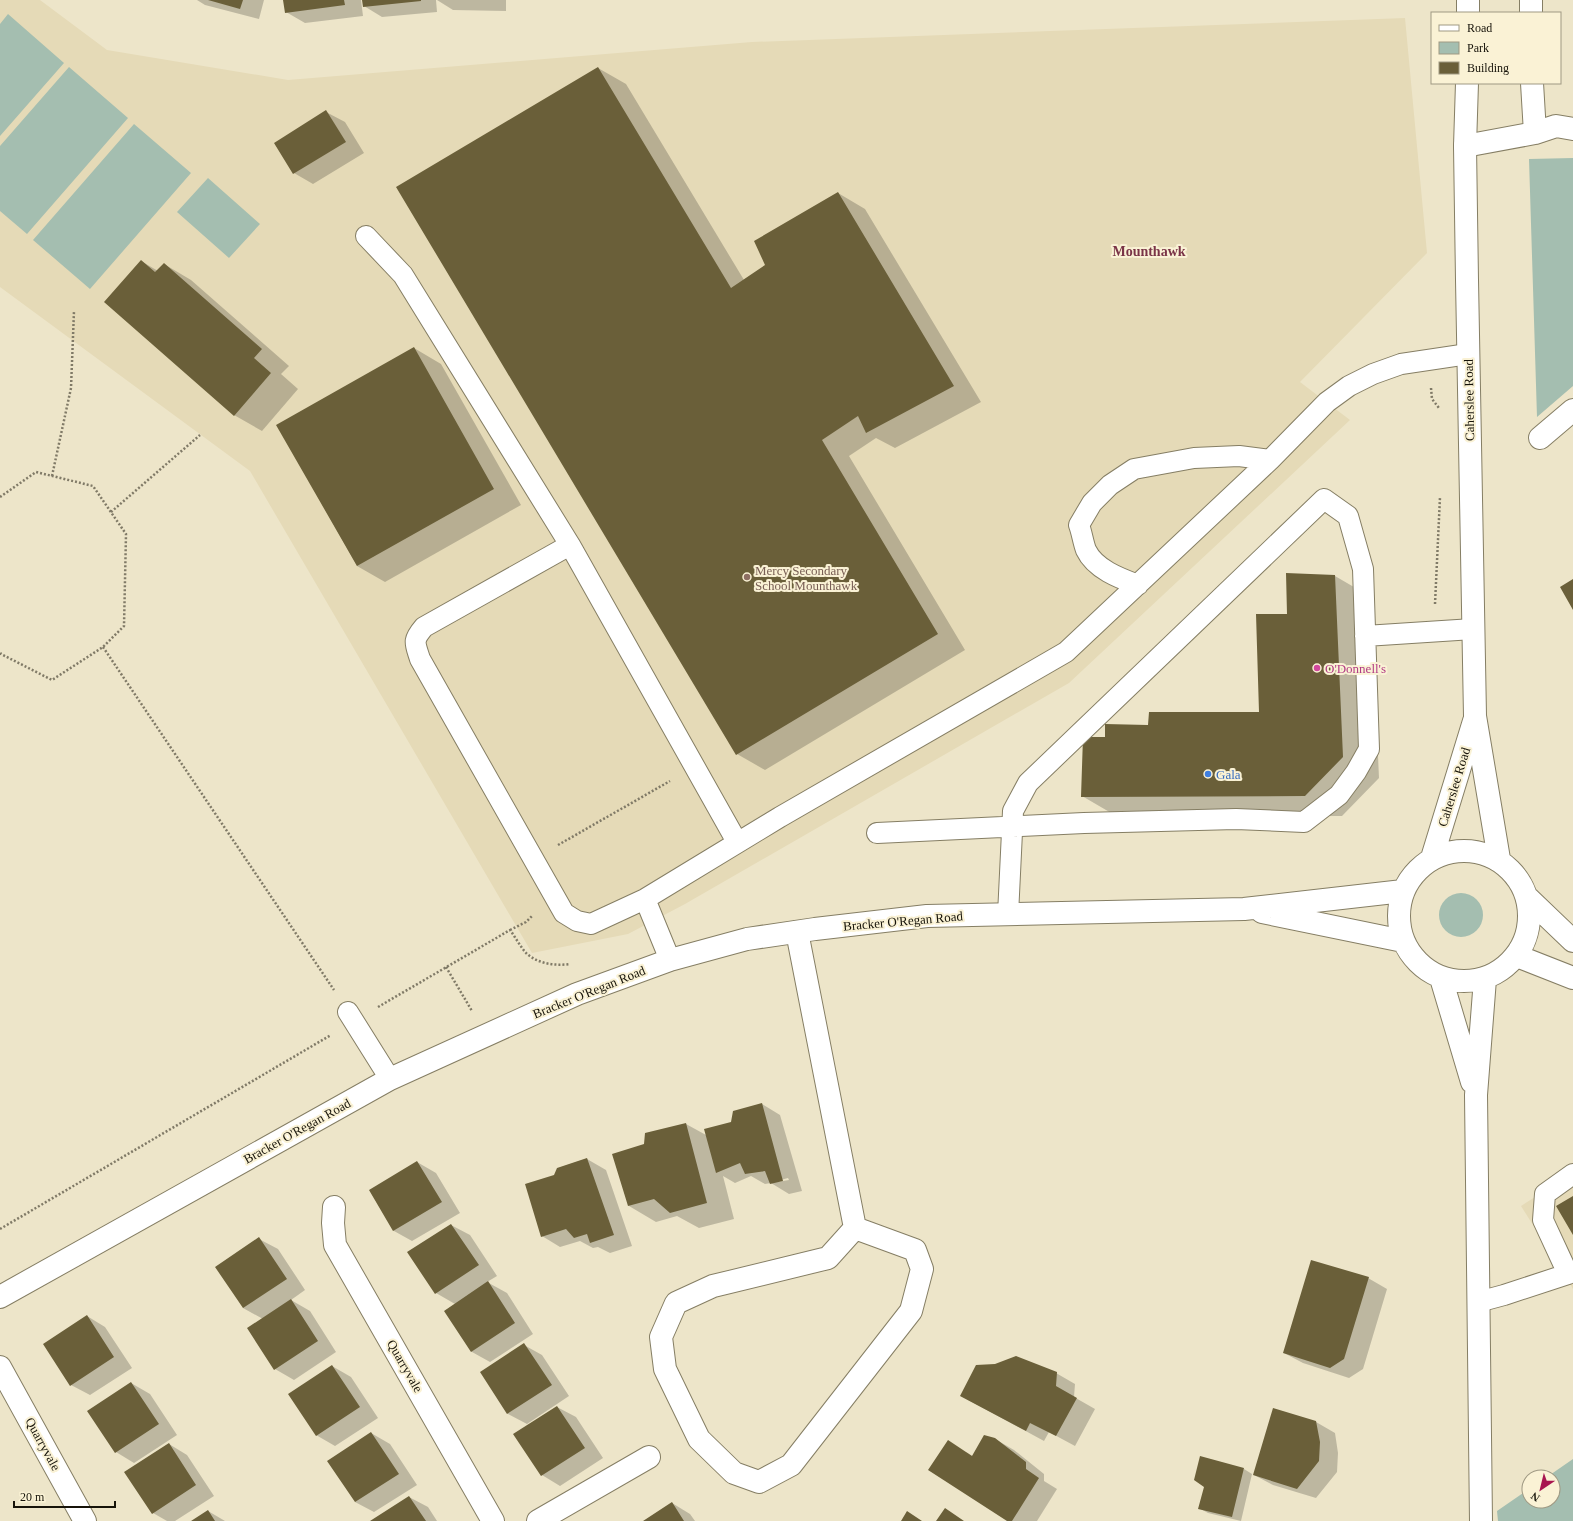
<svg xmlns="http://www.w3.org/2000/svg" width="1573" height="1521" viewBox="0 0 1573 1521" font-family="'Times New Roman',serif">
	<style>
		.built { fill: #e5dab7 }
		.green { fill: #a4beb0 }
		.shadow { fill: #0003; fill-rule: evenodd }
		.building { fill: #6a5f39 }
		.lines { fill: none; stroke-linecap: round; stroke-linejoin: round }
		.lane-casing { stroke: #857e64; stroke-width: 22 }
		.street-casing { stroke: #857e64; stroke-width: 24 }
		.secondary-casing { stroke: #857e64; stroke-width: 24 }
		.path { stroke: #807a67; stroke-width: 2.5; stroke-dasharray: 2 2; stroke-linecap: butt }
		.lane { stroke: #fff; stroke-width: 20 }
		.street { stroke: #fff; stroke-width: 22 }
		.secondary { stroke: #fff; stroke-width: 22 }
		.education-dot { fill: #8d6e63; stroke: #faf2d5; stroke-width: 1.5 }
		.hotel-dot { fill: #d1479c; stroke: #faf2d5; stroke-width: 1.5 }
		.shop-dot { fill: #3f7fe0; stroke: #faf2d5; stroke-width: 1.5 }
		.labels { text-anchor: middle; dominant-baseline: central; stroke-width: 4; stroke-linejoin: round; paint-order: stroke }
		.street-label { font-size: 13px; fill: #161309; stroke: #faf2d5 }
		.education-label { font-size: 13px; fill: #785e54; stroke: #faf2d5; text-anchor: start }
		.hotel-label { font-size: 13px; fill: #b23c85; stroke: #faf2d5; text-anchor: start }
		.shop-label { font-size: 13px; fill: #366cbe; stroke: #faf2d5; text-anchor: start }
		.neighbourhood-label { font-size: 14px; font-weight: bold; fill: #7a3447; stroke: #faf2d5 }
	</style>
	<rect width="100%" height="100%" fill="#ede5c9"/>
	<path class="built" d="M0,0H40L107,50L288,80L752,42L1405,18L1427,253L1300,382L1350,420L1069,683L685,904L628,934L532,953L250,471L0,287Z
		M1573,1173V1289L1521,1206Z"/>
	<path class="green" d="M8,14L64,63L0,136V24Z
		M69,67L128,118L27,234L0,211V146Z
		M134,124L191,173L90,289L33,240Z
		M1573,158V386L1537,417L1529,159Z
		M208,178L260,224L229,258L177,212Z
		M1439 915a22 22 0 1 1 44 0a22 22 0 1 1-44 0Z
		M1573,1459V1521H1498L1497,1511L1529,1489V1501H1553V1477H1547Z"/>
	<path class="shadow" d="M197,0H264L259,19L205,5Z
		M284,0H361L363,16L305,23L286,12Z
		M363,0H436L437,12L382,17L364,6Z
		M437,0H506V11L453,10Z
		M598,68L626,84L744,280L767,265L838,193L865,209L981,402L895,448L876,438L849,456L965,650L765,770L737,754Z
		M326,112L345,122L364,153L313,184L294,173L275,144Z
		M141,261L158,271L164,264L191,280L289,366L281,374L298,389L262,431L234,415Z
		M414,348L441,364L521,505L385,582L357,566L278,426Z
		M1287,574L1335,576L1371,597L1379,778L1342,816L1118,817L1082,796L1106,738L1149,726L1260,713L1288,615Z
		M762,1104L780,1115L802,1191L789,1194L771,1183L765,1184L751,1176L735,1183L723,1176L734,1219L699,1228L677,1216L656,1222L629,1206L645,1145L646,1134L686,1124L706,1135L732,1123ZM788,1178L789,1180L777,1182V1181Z
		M587,1159L606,1170L632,1246L610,1253L598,1247L593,1248L580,1241L560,1247L542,1236L555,1176Z
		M417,1162L436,1173L460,1213L412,1241L394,1231L370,1191Z
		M451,1225L470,1235L497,1276L487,1282L507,1293L533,1334L490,1362L472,1352L445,1311L455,1304L436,1293Z
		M259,1239L278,1249L305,1290L291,1300L310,1311L336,1352L294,1380L275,1369L263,1319L243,1308Z
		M1368,1278L1387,1289L1363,1369L1349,1378L1303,1363L1284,1353Z
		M87,1316L105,1327L132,1368L90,1395L71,1385Z
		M524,1345L542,1355L569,1396L527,1424L508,1414L482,1373Z
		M332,1366L351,1377L378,1418L335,1446L316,1435Z
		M1056,1373L1075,1384L1074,1397L1095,1409L1075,1446L1049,1432L1044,1441L961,1396Z
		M131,1383L150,1394L177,1435L134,1463L116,1452Z
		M557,1407L576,1417L603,1458L560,1486L542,1475Z
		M1316,1422L1335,1433L1338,1453L1337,1472L1316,1498L1273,1485L1254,1475Z
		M371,1433L390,1444L417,1485L374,1512L355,1502Z
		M995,1439L1014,1450L1044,1474V1481L1057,1489L1037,1521H1009L966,1452L972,1456Z
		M169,1444L187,1455L214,1496L175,1521H167L153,1513Z
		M1244,1469L1252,1474L1241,1521L1208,1513L1199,1508Z
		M409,1497L428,1507L437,1521H372Z
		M672,1503L690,1514L695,1521H645Z
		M208,1511L225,1521H193Z"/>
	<path class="building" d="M208,0H243L240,9Z
		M283,0H344L345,5L285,13Z
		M362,0H421V1L363,7Z
		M598,67L731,288L765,265L754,241L838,192L954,386L866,433L858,416L822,440L938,634L736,755L396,187Z
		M326,110L346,142L293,174L274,143Z
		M141,260L155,272L164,263L262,349L254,358L271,373L234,416L104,302Z
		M414,347L494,489L357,566L276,425Z
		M1286,573L1335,575L1343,757L1305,796L1081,797L1083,737H1105V724L1148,725L1149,712H1259L1256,614H1287Z
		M1573,579V610L1560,587Z
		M762,1103L783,1181L770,1184L765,1171L745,1174L740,1163L716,1173L704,1129L731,1122L733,1111Z
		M686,1123L707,1203L670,1213L654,1199L628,1206L612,1154L644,1144L645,1133Z
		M587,1158L614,1235L590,1243L587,1234L574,1238L566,1229L541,1237L525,1184L554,1175L557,1168Z
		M417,1161L442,1202L393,1231L369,1190Z
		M1573,1196V1235L1556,1206Z
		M451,1224L479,1265L435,1294L407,1252Z
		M259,1237L287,1279L243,1308L215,1267Z
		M1311,1260L1369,1277L1344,1359L1330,1368L1283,1353Z
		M488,1281L515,1323L471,1352L444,1311Z
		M291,1299L318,1341L274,1370L247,1328Z
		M87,1315L114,1357L70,1386L43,1344Z
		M524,1343L552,1385L507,1414L480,1372Z
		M1016,1356L1057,1372L1056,1386L1077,1398L1056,1436L1030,1423L1026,1431L960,1396L976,1365L995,1364Z
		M332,1365L360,1407L316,1436L288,1394Z
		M131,1382L159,1424L115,1453L87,1411Z
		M557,1406L585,1448L541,1476L513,1434Z
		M1273,1408L1316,1421L1320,1442L1319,1461L1297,1489L1253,1475Z
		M371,1432L399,1474L355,1502L327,1461Z
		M984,1435L995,1438L1026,1462V1469L1039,1478L1012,1521H1007L928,1470L948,1440L972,1456Z
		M169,1443L196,1485L152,1514L124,1472Z
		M1200,1456L1244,1468L1232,1517L1198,1509L1204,1487L1194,1480Z
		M409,1496L426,1521H370Z
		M672,1502L684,1521H643Z
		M945,1508L964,1521H936Z
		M208,1510L215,1521H191Z
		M907,1511L922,1521H901Z"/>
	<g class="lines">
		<defs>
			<path id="lane" d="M366,236L403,275L570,545
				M1138,585C1119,578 1095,569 1086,550C1083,542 1082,533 1079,525L1092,503L1110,485L1134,469L1194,458L1239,456L1270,460
				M1365,636L1473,629
				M877,833L1084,823L1236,819L1304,822L1339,795L1356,772L1369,749L1363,569L1348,516L1324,499L1028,783L1013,811L1008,915
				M737,842L570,545L424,627C412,641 415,643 420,659L564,913L577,921L591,924L645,899L780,817L1066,652L1270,460L1327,402L1349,386L1373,374L1401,364L1468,354
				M645,899L670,960
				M348,1012L390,1079
				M1478,1302L1504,1295L1568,1274L1543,1220L1545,1194L1573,1174"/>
			<path id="street" d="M1531,0V13
				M1532,83L1535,133
				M1465,146L1535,133L1556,126L1573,129
				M1540,438L1573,410
				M797,932L855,1228L915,1250L922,1269L911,1311L791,1465L759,1482L734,1473L699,1439L665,1369L661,1337L676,1303L713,1286L828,1258L855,1228
				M334,1207L333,1223L335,1245L493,1521
				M0,1367L85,1521
				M538,1521L649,1457"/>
			<path id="secondary" d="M1468,13V0
				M1467,83L1465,146L1467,280L1475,716L1499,859
				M1399 916a65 65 0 1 1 130 0a65 65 0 1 1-130 0Z
				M1432,858L1474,721
				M1528,898L1573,941
				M1262,912L1403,941
				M1517,956L1573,978
				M1441,978L1472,1082
				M0,1297L390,1079L577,994L670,960L747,939L815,929L927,916L1244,909L1403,891
				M1481,1521L1476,1095L1485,979"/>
		</defs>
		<use href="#lane" class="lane-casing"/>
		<use href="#street" class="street-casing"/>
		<use href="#secondary" class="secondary-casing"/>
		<path class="path" d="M1431,388L1432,399L1439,408
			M52,476L71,388L74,311
			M0,497L36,472L93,486L126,534L124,626L103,647L52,680L1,654L0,651
			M111,512L200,435
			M1435,604L1440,497
			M103,647L334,990
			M558,845L670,781
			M510,930L526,922L533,915
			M446,967L472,1011
			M378,1007L510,930C516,938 521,948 527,954C539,964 555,966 570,964
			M0,1229L331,1035"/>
		<use href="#lane" class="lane"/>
		<use href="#street" class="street"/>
		<use href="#secondary" class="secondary"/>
	</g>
	<circle class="education-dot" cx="747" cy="577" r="4"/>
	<circle class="hotel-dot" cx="1317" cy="668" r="4"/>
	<circle class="shop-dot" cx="1208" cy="774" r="4"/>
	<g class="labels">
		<g class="street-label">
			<text transform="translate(1469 400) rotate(-91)">Caherslee Road</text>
			<text transform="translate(1454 787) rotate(-73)">Caherslee Road</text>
			<text transform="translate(903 921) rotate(-5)">Bracker O'Regan Road</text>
			<text transform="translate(589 992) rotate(-22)">Bracker O'Regan Road</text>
			<text transform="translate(297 1131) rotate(-29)">Bracker O'Regan Road</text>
			<text transform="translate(405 1366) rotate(60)">Quarryvale</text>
			<text transform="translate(43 1444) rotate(61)">Quarryvale</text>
		</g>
		<g class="education-label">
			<text x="755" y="570">Mercy Secondary<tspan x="755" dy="15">School Mounthawk</tspan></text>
		</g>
		<g class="hotel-label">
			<text x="1325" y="668">O'Donnell's</text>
		</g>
		<g class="shop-label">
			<text x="1216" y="774">Gala</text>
		</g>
		<g class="neighbourhood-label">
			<text x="1149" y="251">Mounthawk</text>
		</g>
	</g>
	<rect x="1431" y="12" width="130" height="72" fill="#faf2d5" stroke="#9f9983"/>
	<rect x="1439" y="25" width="20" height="6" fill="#ffffff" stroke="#9f9983"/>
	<text x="1467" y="32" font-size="12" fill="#161309">Road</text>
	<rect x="1439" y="42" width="20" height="12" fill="#a4beb0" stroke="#9f9983"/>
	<text x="1467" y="52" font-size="12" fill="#161309">Park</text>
	<rect x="1439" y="62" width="20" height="12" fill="#6a5f39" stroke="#9f9983"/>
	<text x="1467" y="72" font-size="12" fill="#161309">Building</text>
	<g transform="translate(1541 1489) rotate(215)"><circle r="19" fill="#faf2d5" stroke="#9f9983"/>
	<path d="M0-3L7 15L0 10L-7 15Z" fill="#a81650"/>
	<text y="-6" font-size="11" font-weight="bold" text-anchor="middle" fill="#161309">N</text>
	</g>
	<path d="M14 1501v6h101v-6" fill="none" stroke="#161309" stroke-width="2"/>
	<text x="20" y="1501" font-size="12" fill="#161309" stroke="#faf2d5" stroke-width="3" paint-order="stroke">20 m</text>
</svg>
